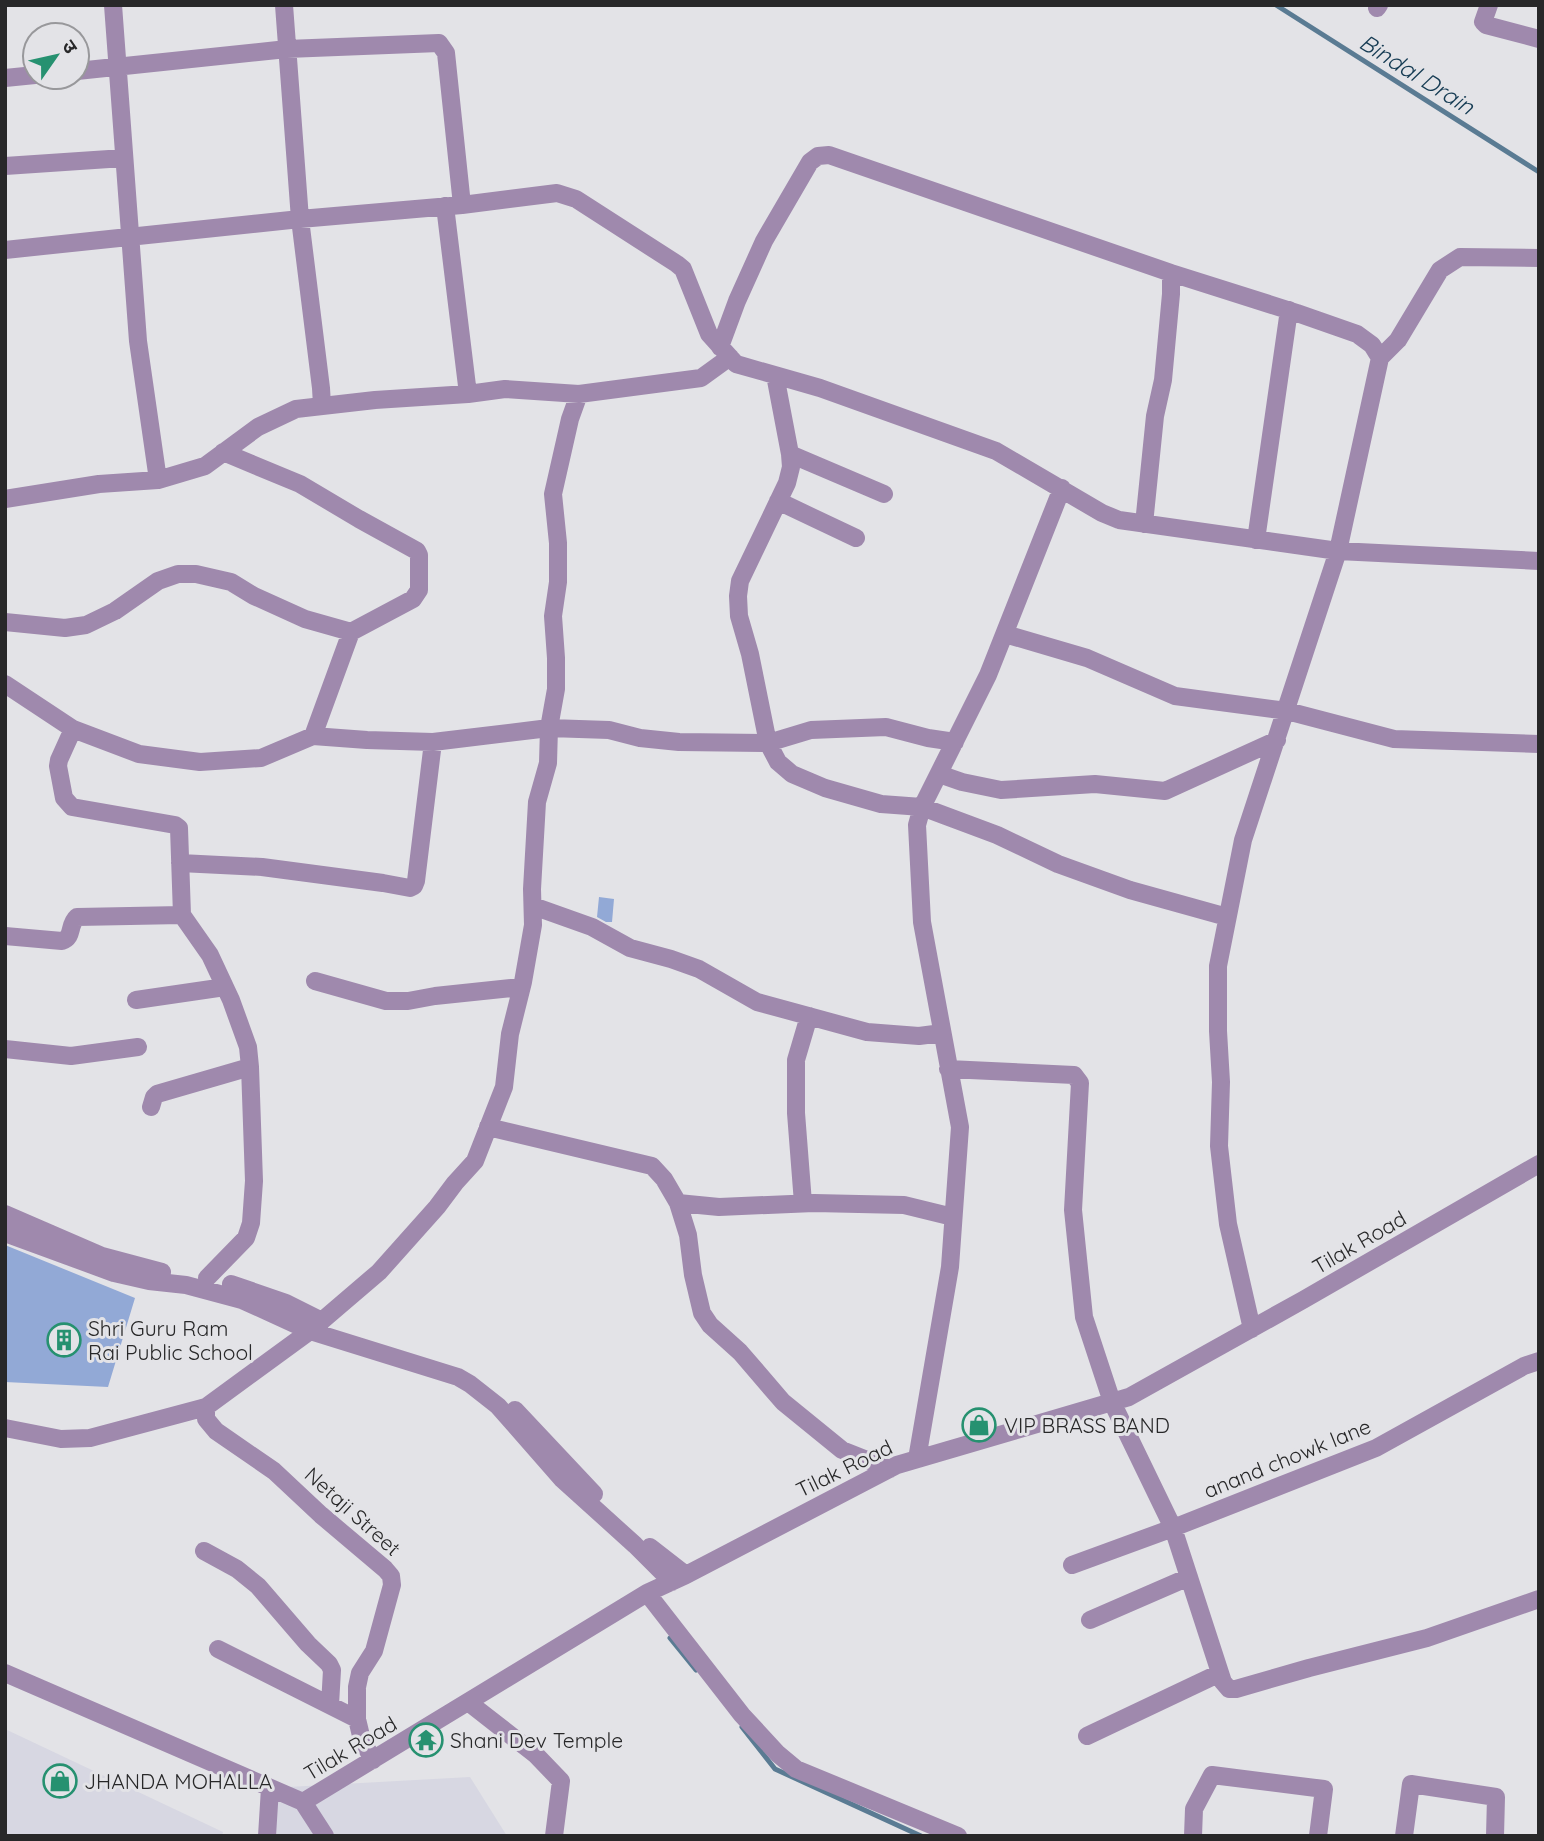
<svg xmlns="http://www.w3.org/2000/svg" width="1544" height="1841" viewBox="0 0 1544 1841" font-family="Quicksand,'Noto Sans Devanagari',sans-serif">
	<style>
		.built { fill: #d7d7e2 }
		.lines { fill: none; stroke-linecap: round; stroke-linejoin: round }
		.stream { stroke: #5a7b93; stroke-width: 5 }
		.building { fill: #92a9d6 }
		.minor { stroke: #9f89ad; stroke-width: 18 }
		.labels { text-anchor: middle; dominant-baseline: central; stroke-width: 6; stroke-linejoin: round; paint-order: stroke }
		.street-label { font-size: 21px; fill: #282829; stroke: #e3e3e7 }
		.poi-label { font-size: 21px; fill: #282829; stroke: #e3e3e7; text-anchor: start }
		.water-label { font-size: 23px; font-style: italic; fill: #143a52; stroke: #e3e3e7 }
	</style>
	<rect width="100%" height="100%" fill="#e3e3e7"/>
	<path class="built" d="M5,1729L223,1832L222,1836H5Z
		M470,1777L507,1836H271L270,1788Z"/>
	<g class="lines">
		<path class="stream" d="M1276,5L1539,172
			M670,1638L696,1670
			M742,1727L775,1769L921,1836"/>
	</g>
	<path class="building" d="M599,897L614,899L612,922H606L597,917Z
		M5,1245L135,1298L108,1387L5,1382Z"/>
	<g class="lines">
		<path class="minor" d="M113,5L138,341L158,480
			M284,5L300,219L321,388L322,405
			M1489,5L1483,22L1486,25L1539,39
			M1377,8L1379,5
			M77,71L287,49L439,43L446,53L462,205
			M5,78L35,75
			M5,166L124,158
			M445,206L468,394
			M5,250L300,219L462,205L557,193L576,199L677,264L683,269L709,334L736,364L820,388L996,451L1102,513L1119,520L1338,551L1539,561
			M720,347L737,301L764,241L810,162L818,156L829,155L1171,273L1297,313L1357,334L1372,345L1380,358
			M775,375L790,454L791,467L787,483L740,581L738,596L739,616L750,654L768,743L778,762L792,774L825,788L881,804L922,807L997,835L1058,864L1130,890L1227,917
			M223,452L300,484L359,519L417,551L419,555V590L413,599L351,632
			M790,454L884,494
			M5,499L99,484L158,480L205,466L258,427L296,409L375,400L468,394L505,389L579,394L701,378L730,357
			M778,501L856,538
			M1144,524L1155,416L1163,380L1171,294V273
			M1256,540L1289,310
			M5,622L65,628L86,625L115,611L158,581L178,574H196L231,582L254,596L305,619L351,632L313,736
			M1005,634L1087,658L1175,696L1287,711L1394,739L1539,744
			M5,684L73,729L139,754L200,762L261,758L313,736L367,740L433,742L549,728L609,730L640,738L679,742L768,743L811,730L886,727L928,738L955,742
			M73,729L59,760L58,766L64,798L72,807L175,825L179,828L182,915L210,955L231,1000L248,1047L250,1067L254,1181L251,1223L246,1238L207,1278
			M939,774L962,782L1001,790L1095,784L1165,791L1277,740
			M180,863L262,867L383,883L410,888L414,886L416,881L433,742
			M533,906L592,927L630,948L671,959L699,969L757,1002L867,1032L919,1036L942,1033
			M5,936L62,941C74,937 68,925 77,917L182,915
			M315,981L386,1001H408L435,996L521,987
			M136,1000L225,987
			M5,1049L71,1056L138,1047
			M948,1069L1074,1075L1080,1083L1073,1210L1084,1317L1112,1402L1173,1528L1376,1448L1524,1366L1539,1361
			M151,1107L154,1097L157,1094L250,1067
			M488,1127L652,1166L664,1179L678,1203L688,1235L693,1275L702,1313L710,1325L740,1352L783,1402L842,1450L890,1469
			M678,1203L719,1207L814,1203L904,1205L953,1217
			M803,1203L796,1113V1060L809,1016
			M5,1214L102,1256L162,1272
			M5,1233L114,1273L149,1281L186,1285L242,1300L310,1331L458,1377L470,1384L498,1406L562,1479L635,1545L672,1582
			M231,1284L286,1303L322,1321
			M1252,1329L1228,1224L1219,1146L1221,1082L1218,1031V966L1243,840L1338,551L1380,358L1398,340L1440,270L1460,257L1539,258
			M206,1407V1419L216,1431L274,1471L321,1515L385,1569L391,1576L392,1585L374,1651L360,1673L357,1687V1719L362,1740L373,1760
			M515,1410L594,1494
			M5,1428L61,1439L90,1438L206,1407L310,1331L379,1272L437,1207L455,1183L475,1161L504,1087L510,1034L523,982L533,925L532,889L537,802L548,763L549,728L556,689V658L553,616L558,582V543L553,494L570,419L579,394
			M917,1459L950,1267L960,1127L922,922L917,825L922,807L988,675L1062,488
			M650,1547L686,1575
			M204,1551L237,1569L258,1586L308,1644L329,1664L332,1670L330,1705
			M1072,1565L1173,1528L1223,1682L1229,1689H1236L1309,1668L1427,1638L1539,1599
			M647,1593L742,1715L778,1754L796,1769L958,1836
			M1090,1620L1189,1577
			M218,1649L357,1719
			M5,1673L303,1802
			M468,1702L536,1755L561,1781L554,1836
			M1087,1736L1220,1673
			M303,1802L647,1593L686,1575L897,1465L1129,1397L1303,1300L1539,1164
			M303,1802L325,1836
			M267,1836L270,1788
			M1193,1836L1194,1809L1212,1775L1324,1789L1318,1836
			M1404,1836L1411,1784L1496,1797L1495,1836"/>
	</g>
	<defs>
		<symbol id="building-ring" viewBox="-11 -11 22 22"><circle r="9.5" fill="#e3e3e7" stroke="#269170" stroke-width="1.5"/><path d="M-4-6H4V6H1V3H-1V6H-4ZM-2.5-4.3h1.7v1.8h-1.7ZM.8-4.3h1.7v1.8H.8ZM-2.5-1h1.7V.8h-1.7ZM.8-1h1.7V.8H.8Z" fill="#269170"/></symbol>
		<symbol id="shop-ring" viewBox="-11 -11 22 22"><circle r="9.5" fill="#e3e3e7" stroke="#269170" stroke-width="1.5"/><path d="M-5-2.5h2.3a2.7 3.5 0 0 1 5.4 0H5L5.5 6h-11ZM-1.5-2.5h3a1.5 2.3 0 0 0-3 0Z" fill="#269170"/></symbol>
		<symbol id="temple-ring" viewBox="-11 -11 22 22"><circle r="9.5" fill="#e3e3e7" stroke="#269170" stroke-width="1.5"/><path d="M0-6L5-2H3V0L6.5 2.5H4V6H1.5V3h-3V6H-4V2.5H-6.5L-3 0V-2H-5Z" fill="#269170"/></symbol>
	</defs>
	<g fill-rule="evenodd">
		<use href="#building-ring" x="45" y="1321" width="38" height="38"/>
		<use href="#shop-ring" x="960" y="1406" width="38" height="38"/>
		<use href="#temple-ring" x="407" y="1721" width="38" height="38"/>
		<use href="#shop-ring" x="41" y="1762" width="38" height="38"/>
	</g>
	<g class="labels">
		<g class="street-label">
			<text transform="translate(1359 1242) rotate(-30)">Tilak Road</text>
			<text transform="translate(1287 1458) rotate(-22)">anand chowk lane</text>
			<text transform="translate(844 1468) rotate(-26)">Tilak Road</text>
			<text transform="translate(353 1511) rotate(42)">Netaji Street</text>
			<text transform="translate(350 1748) rotate(-31)">Tilak Road</text>
		</g>
		<g class="poi-label">
			<text x="88" y="1328">Shri Guru Ram<tspan x="88" dy="24">Rai Public School</tspan></text>
			<text x="1004" y="1425">VIP BRASS BAND</text>
			<text x="450" y="1740">Shani Dev Temple</text>
			<text x="84" y="1781">JHANDA MOHALLA</text>
		</g>
		<g class="water-label">
			<text transform="translate(1417 74) rotate(32)">Bindal Drain</text>
		</g>
	</g>
	<rect width="1544" height="1841" fill="none" stroke="#282829" stroke-width="14"/>
	<g transform="translate(56 56) rotate(56)"><circle r="33" fill="#e3e3e7" stroke="#98989b" stroke-width="2"/>
	<path d="M0-5L12 26L0 18L-12 26Z" fill="#269170"/>
	<text y="-10" font-size="19" font-weight="bold" text-anchor="middle" fill="#282829">उ</text>
	</g>
</svg>
